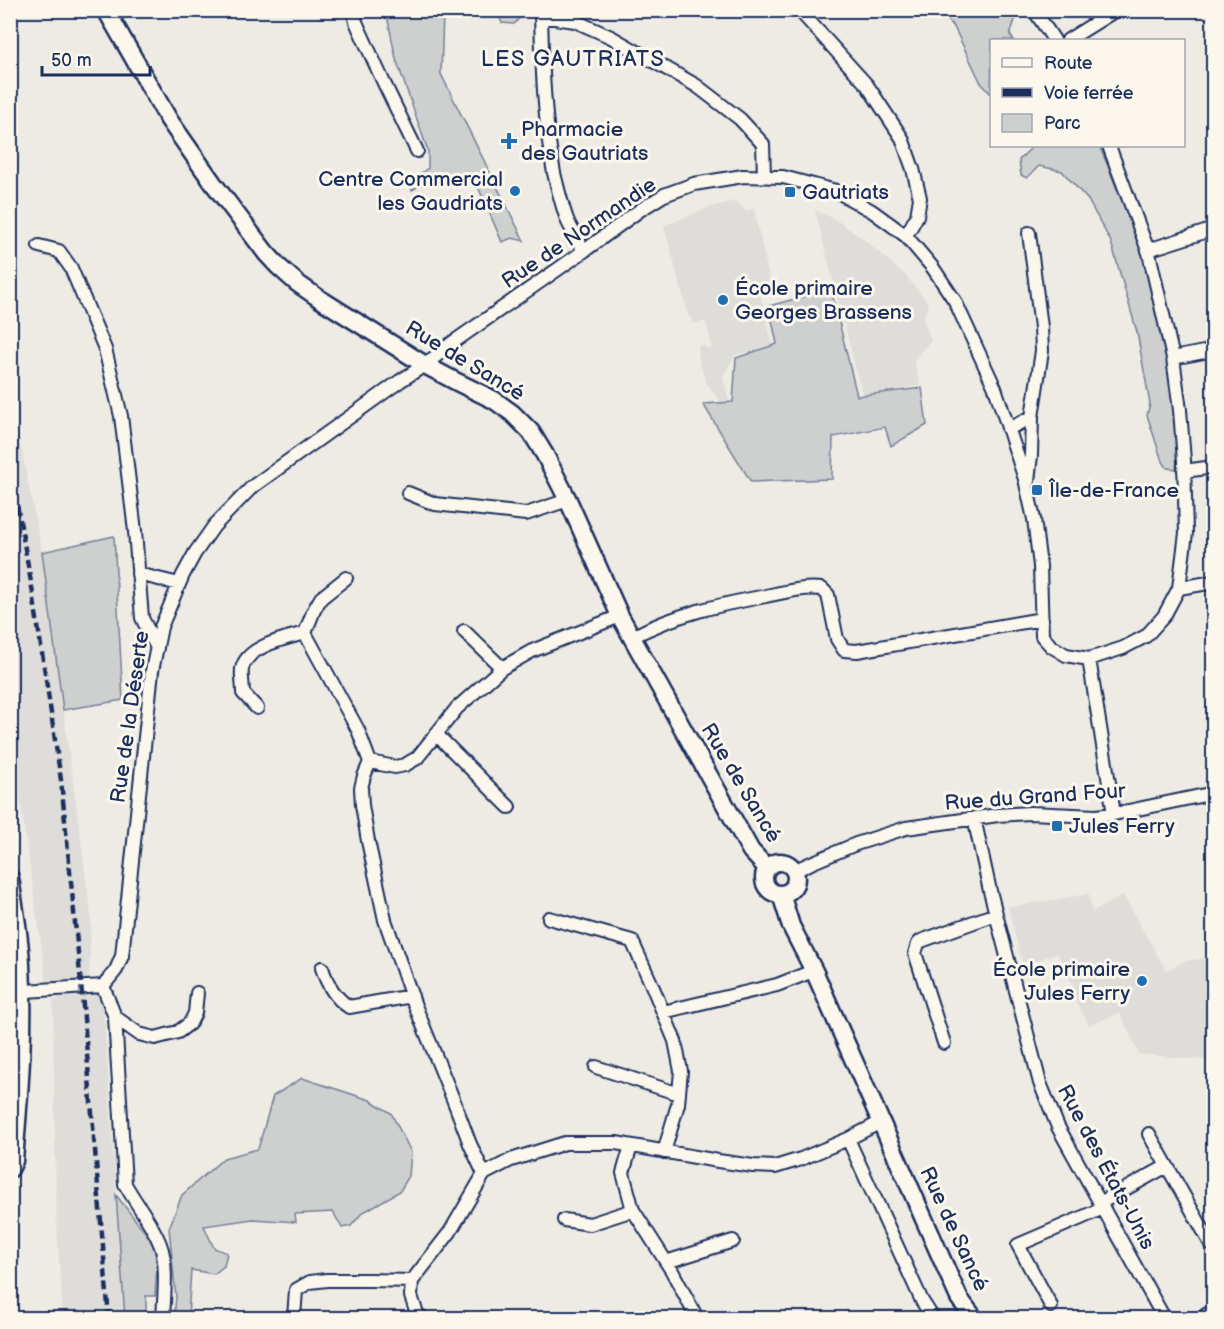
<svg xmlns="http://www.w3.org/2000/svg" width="1224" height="1329" viewBox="0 0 1224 1329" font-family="'Balsamiq Sans',sans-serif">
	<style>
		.built { fill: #deddda }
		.green { fill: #cecfcf; stroke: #747f96; stroke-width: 1.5 }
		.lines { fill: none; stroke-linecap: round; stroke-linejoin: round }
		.street-casing { stroke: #1b2f5e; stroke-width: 16 }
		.secondary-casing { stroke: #1b2f5e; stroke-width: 21 }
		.street { stroke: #fbf7ec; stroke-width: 12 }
		.secondary { stroke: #fbf7ec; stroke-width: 16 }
		.rail { stroke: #1b2f5e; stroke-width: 4.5; stroke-dasharray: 9 4.5; stroke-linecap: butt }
		.poi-dot { fill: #1f6fb2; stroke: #fbf7ec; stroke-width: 2 }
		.labels { text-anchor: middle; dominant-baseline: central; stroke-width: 6; stroke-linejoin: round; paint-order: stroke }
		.poi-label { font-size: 21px; fill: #1b2f5e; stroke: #fbf7ec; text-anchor: start }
		.street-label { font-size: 21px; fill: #1b2f5e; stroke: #fbf7ec }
		.neighbourhood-label { font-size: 22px; letter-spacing: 1.5px; fill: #1b2f5e; stroke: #fbf7ec }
	</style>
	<rect width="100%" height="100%" fill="#eeebe4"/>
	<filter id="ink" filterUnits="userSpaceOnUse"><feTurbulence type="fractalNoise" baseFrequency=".0167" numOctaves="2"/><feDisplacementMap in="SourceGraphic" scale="12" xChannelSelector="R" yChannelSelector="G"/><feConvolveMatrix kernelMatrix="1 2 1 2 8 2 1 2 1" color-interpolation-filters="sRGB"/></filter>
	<g filter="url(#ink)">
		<path class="built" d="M735,201L746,211L754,209L770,282L758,284L773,346L735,355L723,376L729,401L721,403L706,382L699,360L698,346L702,345L711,349V343L706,321L693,324L691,317L689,318L664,226L710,207Z
			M815,210L835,219L867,242L906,276L929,304L923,319L931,340L914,360L920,385L863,397Z
			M10,392L42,552L91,915L89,984L91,993L103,999L125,1318H63L56,1213L53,1001L67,995V985H47L11,736Z
			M1089,894L1092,912L1123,895L1166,970L1185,961L1213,957V1061L1139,1054L1120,1013L1089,1025L1069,989L1073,986L1068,976L1070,975L1057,953L1027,964H1024L1022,962L1008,907Z"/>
		<path class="green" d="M386,11H451L443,13L441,74L524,241L512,238L502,242L476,182L463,178L437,176L412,190L410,181L428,168V151L396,59Z
			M497,11H526L514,24L502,23Z
			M940,11H1018L1010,35L1014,40H992L991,94L981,83L954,27Z
			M1033,146H1099L1105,159L1146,260L1169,367L1178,448L1176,469L1167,468L1161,458L1147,415L1150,404L1137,332L1111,242L1088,200L1062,171L1039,166L1027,178L1021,175L1019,160Z
			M831,289L857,396L922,388L927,425L891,446L885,427L833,437L832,479L751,482L703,404L733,402L736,358L777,344L769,306Z
			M114,536L123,700L63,710L42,552Z
			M302,1078L370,1100L391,1113L411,1152L409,1176L400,1191L362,1213L351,1226L342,1228L333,1212L295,1214L296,1222L253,1219L204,1226L214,1248L227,1253L224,1266L214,1274L191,1270L188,1318H174L176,1297L169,1228L182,1195L224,1158L258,1149L273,1096Z
			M116,1195L155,1245L157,1265L155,1296H146V1316L150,1318H125Z"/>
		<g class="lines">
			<defs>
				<path id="street" d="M353,10L356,22L383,81L417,151
					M541,10C542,65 544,120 554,173C558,189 562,207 568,222C573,232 579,242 584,251
					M799,10L867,85L902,138L913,169L920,198L917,216L906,236
					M1034,10L1054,40
					M541,16L575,21L611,37L697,86L740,119L763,144L764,176
					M1068,40L1116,10
					M39,246L59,251L71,268L105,349L121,416L135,531L142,618L157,648
					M1148,250L1214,229
					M1173,358L1214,350
					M1008,429L1032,417L1042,351L1041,327L1029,233
					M1184,471L1214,467
					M1028,481L1031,455L1032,417
					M408,493L435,504L526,514L568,500
					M138,574L179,584
					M1179,588L1214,582
					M620,616L532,651L502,668L457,708L417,758L405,765L395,767L370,762L364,776L361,788L362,805L368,841L385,920L414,1003L455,1104L470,1144L484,1174L511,1160L565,1143H616L718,1161L753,1166L775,1167L801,1159L848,1139L881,1122
					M464,631L502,668
					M305,633L314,610L321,598L346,578
					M632,637C676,614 718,605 766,596C785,592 803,587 822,589L828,595L837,639L844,650L857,651L1042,619
					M1089,659L1123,648L1146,636L1164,616L1179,588L1186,533L1184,461L1180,410L1173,358L1149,253L1109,146
					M257,708L243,693C243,685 241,676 242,669C246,646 287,638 305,633L358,730L370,762
					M436,734L509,807
					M974,818L990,891L1040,1083L1058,1127L1164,1318
					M794,871L811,863L856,844L906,828L998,815L1030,813L1096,816L1114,814L1214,793
					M549,918L632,941L651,983L675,1041L681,1071L678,1104L664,1152
					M322,968C327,984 335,998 349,1007L412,996
					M103,986L115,1017L139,1034L155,1038L178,1032L190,1023L195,1013L197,993
					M10,992L103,986L116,970L122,956L152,671L161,627L183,575L195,553L214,526L252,487L400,381L425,365L452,343L584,251L640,210L664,195L694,184L743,176L783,177L836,191L872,211L890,224L906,236L933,268L955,301L995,388L1025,479L1034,519L1040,566L1042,636L1051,646L1066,655L1089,659L1114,814
					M663,1012L777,985L813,971
					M115,1017L125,1184C136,1204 152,1223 160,1244C168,1263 164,1298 163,1318
					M944,1043L915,953L918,944L921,941L996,914
					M596,1067L679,1094
					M1149,1134L1211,1244L1214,1243
					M848,1139L922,1301L933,1318
					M631,1146L623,1173L633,1210L672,1271L697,1318
					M1100,1203L1167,1166
					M564,1220L590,1224L633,1210
					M666,1262L733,1241
					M1051,1306L1018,1245L1081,1218L1103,1208
					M294,1318L296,1290L310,1282L327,1280H370L412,1281
					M423,1318L417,1314L411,1296L412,1281L450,1232L484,1174
					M1200,1318L1214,1311"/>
				<path id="secondary" d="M106,10L169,120L213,183L266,253L279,267L297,283L320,299L425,365L457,382L494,400L512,413L531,432L545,455L568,500L620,616L751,851L767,868
					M764 878a16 16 0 1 1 32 0a16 16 0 1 1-32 0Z
					M10,878C14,907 20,936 21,965C25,1030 19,1096 14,1161L10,1169
					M781,894L791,926L815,973L959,1298L974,1318"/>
			</defs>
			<use href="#street" class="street-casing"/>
			<use href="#secondary" class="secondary-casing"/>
			<use href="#street" class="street"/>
			<use href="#secondary" class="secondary"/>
			<path class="rail" d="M10,466L33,593L61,780L82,994L109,1318"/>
		</g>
	</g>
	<g class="poi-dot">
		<path d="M506 132h6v6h6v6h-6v6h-6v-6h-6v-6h6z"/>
		<circle cx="515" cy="191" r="6"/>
		<rect x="784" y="186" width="12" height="12" rx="3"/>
		<circle cx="723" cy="300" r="6"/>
		<rect x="1031" y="484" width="12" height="12" rx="3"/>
		<rect x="1051" y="820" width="12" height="12" rx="3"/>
		<circle cx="1142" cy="981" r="6"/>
	</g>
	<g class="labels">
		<g class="poi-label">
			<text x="521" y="129">Pharmacie<tspan x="521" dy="24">des Gautriats</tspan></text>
			<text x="503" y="179" text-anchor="end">Centre Commercial<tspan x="503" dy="24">les Gaudriats</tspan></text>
			<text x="802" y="192">Gautriats</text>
			<text x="735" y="288">École primaire<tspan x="735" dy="24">Georges Brassens</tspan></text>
			<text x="1049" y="490">Île-de-France</text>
			<text x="1069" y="826">Jules Ferry</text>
			<text x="1130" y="969" text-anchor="end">École primaire<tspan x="1130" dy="24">Jules Ferry</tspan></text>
		</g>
		<g class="street-label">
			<text transform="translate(579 233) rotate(-34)">Rue de Normandie</text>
			<text transform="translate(465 361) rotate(31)">Rue de Sancé</text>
			<text transform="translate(130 717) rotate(-82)">Rue de la Déserte</text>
			<text transform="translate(741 783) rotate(59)">Rue de Sancé</text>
			<text transform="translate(1035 797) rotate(-4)">Rue du Grand Four</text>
			<text transform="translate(1106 1167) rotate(62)">Rue des États-Unis</text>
			<text transform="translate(954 1229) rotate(65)">Rue de Sancé</text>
		</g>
		<g class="neighbourhood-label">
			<text x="573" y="59">LES GAUTRIATS</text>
		</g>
	</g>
	<rect width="1224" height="1329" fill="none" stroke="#fbf7ec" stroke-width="36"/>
	<rect x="18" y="18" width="1188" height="1293" fill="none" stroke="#1b2f5e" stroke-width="2" filter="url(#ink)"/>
	<rect x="990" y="39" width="195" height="108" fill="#fbf7ec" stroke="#a1a7b3" stroke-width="1.5"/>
	<rect x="1002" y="58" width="30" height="9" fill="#fbf7ec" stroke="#a1a7b3" stroke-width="1.5"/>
	<text x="1044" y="69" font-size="18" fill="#1b2f5e">Route</text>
	<rect x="1002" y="88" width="30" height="9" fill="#1b2f5e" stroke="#a1a7b3" stroke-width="1.5"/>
	<text x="1044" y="99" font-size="18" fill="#1b2f5e">Voie ferrée</text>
	<rect x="1002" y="114" width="30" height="18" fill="#cecfcf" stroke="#a1a7b3" stroke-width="1.5"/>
	<text x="1044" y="129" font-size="18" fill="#1b2f5e">Parc</text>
	<path d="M42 66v9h108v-9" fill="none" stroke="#1b2f5e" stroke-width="3"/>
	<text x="51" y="66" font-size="18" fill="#1b2f5e" stroke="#fbf7ec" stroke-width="4.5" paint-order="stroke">50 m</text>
</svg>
